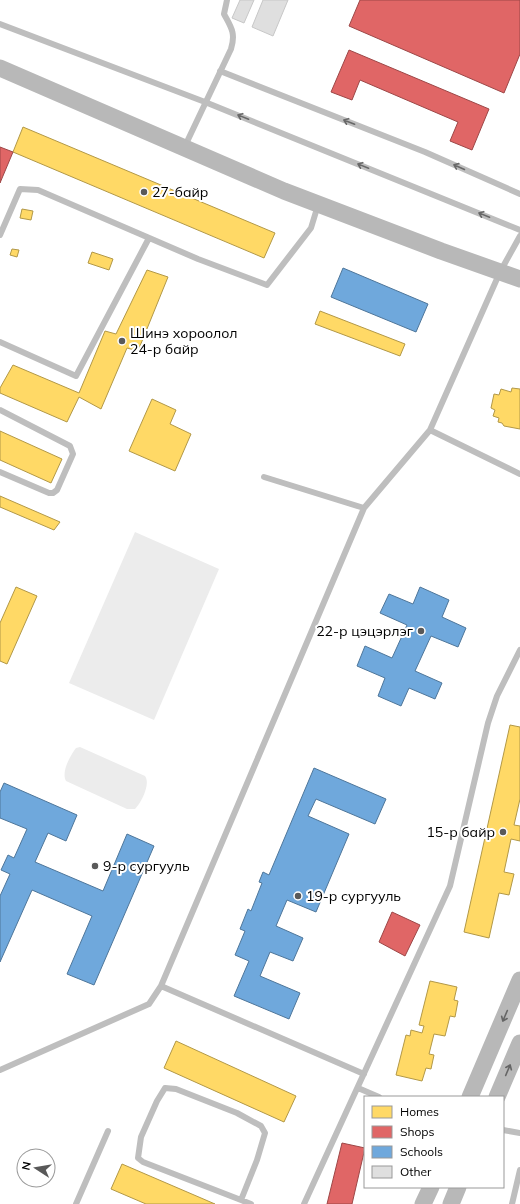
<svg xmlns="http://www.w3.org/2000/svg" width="520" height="1204" viewBox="0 0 520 1204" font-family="Mulish,sans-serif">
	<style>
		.green { fill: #ececec }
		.homes { fill: #ffd966; stroke: #b29847 }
		.shops { fill: #e06666; stroke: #9d4747 }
		.schools { fill: #6fa8dc; stroke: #4e769a }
		.building { fill: #dfdfdf; stroke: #c7c7c7 }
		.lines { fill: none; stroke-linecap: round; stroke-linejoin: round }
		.lane { stroke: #bebebe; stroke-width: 6 }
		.secondary { stroke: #b8b8b8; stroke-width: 17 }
		.oneway { stroke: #686868 }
		.oneway2 { stroke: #656565 }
		.poi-dot { fill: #595959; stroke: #fff; stroke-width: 1.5 }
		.labels { text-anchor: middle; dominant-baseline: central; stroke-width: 4; stroke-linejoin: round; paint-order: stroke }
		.poi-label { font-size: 14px; fill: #000; stroke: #fff; text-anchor: start }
	</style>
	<rect width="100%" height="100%" fill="#fff"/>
	<path class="green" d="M135,532L219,569L154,720L69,683Z
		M80,747L145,776C151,784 141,803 135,809H127L66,781C61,772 70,756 76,748Z"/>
	<path class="homes" d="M23,127L275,233L264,258L13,152Z
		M22,209L33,211L31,220L20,218Z
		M12,249L19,250L17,257L10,255Z
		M92,252L113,259L109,270L88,263Z
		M147,270L168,277L138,351L127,348L101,409L79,397L67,422L0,393V388L13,365L79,393L105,331L116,334Z
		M320,311L405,344L400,356L315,324Z
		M512,388L520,389V429L504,426L502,423L498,422L499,418L493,416L495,410L491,408L494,394L499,395L501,389L511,392Z
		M152,399L176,410L170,424L191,434L175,471L129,451Z
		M0,431L62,459L51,483L0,460Z
		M0,496L60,522L54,530L0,507Z
		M16,587L37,596L7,664L0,661V623Z
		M510,725L520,727V799L514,825L520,826V841L511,839L504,872L514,874L509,895L499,893L489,938L464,932Z
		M430,981L457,987L454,1000L458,1001L455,1017L450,1016L445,1036L434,1034L429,1054L434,1055L431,1069L426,1068L422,1081L396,1075L406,1035L410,1036L411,1030L422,1033L424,1026L419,1025Z
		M176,1041L296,1096L284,1122L164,1068Z
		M122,1164L215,1204H146L111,1189Z"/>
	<path class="shops" d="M360,0H520V54L504,93L349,26Z
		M349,50L489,109L472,150L450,141L458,122L360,80L352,100L331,92Z
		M0,147L13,152L0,183Z
		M392,912L420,925L405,956L379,942Z
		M342,1143L365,1148L352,1204H327Z"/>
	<path class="schools" d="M343,268L428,304L416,332L331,297Z
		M420,587L449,600L442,617L466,628L458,647L431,636L415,671L442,683L435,699L409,688L401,706L378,696L385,678L357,666L365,646L392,658L407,625L380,613L389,594L413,604Z
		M314,768L386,799L375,824L316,799L308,816L349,834L316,912L287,900L276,926L303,938L293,961L270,952L260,976L300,993L289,1019L234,996L249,961L235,955L245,931L240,929L248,909L251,911L262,883L259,882L263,872L269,875Z
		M4,783L77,815L66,841L48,833L35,862L103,891L127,834L154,846L94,985L67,974L92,916L32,890L0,962V896L10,874L1,870L8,855L14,858L27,829L0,818V792Z"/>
	<path class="building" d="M240,0H254L244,23L232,18Z
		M263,0H288L273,36L252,27Z"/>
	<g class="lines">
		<path class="lane" d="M0,24L205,102L520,230
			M220,71L425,152L520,194
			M185,146L231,49C236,33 231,27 224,14L227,0
			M0,235L20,189L38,190L198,259L267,285L311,228L318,205
			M0,342L76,376L149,238
			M0,410L70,446L73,454L57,490L53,493H49L0,472
			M430,430L520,474
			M264,477L364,508L430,430L500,272L520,236
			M0,1070L149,1004L161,986
			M364,1074L161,986L364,508
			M358,1088L379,1097
			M503,1130L520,1133
			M241,1200L257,1160L265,1133L261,1126L237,1113L176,1089L165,1088L157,1101L141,1137L138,1158L143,1162L241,1200L251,1204
			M76,1204L108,1131
			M304,1204L450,886L488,723L497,696L520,650
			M512,1204L520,1170"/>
		<path class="secondary" d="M0,68L284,191L441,251L520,279
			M470,1097L520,980
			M497,1097L520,1043
			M423,1204L431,1187
			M451,1204L458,1187"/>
	</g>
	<defs><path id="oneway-shaft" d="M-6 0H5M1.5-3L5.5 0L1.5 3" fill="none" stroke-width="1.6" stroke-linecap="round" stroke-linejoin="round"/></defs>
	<g class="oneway">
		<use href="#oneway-shaft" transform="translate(243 117) rotate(-158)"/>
		<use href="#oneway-shaft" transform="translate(349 122) rotate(-159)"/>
		<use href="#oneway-shaft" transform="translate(363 166) rotate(-158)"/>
		<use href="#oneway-shaft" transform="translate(459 167) rotate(-156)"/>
		<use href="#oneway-shaft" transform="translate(484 215) rotate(-158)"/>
	</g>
	<g class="oneway2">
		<use href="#oneway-shaft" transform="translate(505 1016) rotate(113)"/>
		<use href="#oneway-shaft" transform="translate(508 1070) rotate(-67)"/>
	</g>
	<g class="poi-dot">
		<circle cx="144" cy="192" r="4"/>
		<circle cx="122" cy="341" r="4"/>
		<circle cx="421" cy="631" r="4"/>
		<circle cx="503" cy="832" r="4"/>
		<circle cx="95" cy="866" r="4"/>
		<circle cx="298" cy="896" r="4"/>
	</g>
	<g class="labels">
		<g class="poi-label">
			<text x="152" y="192">27-байр</text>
			<text x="130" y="333">Шинэ хороолол<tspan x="130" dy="16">24-р байр</tspan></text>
			<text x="413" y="631" text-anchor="end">22-р цэцэрлэг</text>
			<text x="495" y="832" text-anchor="end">15-р байр</text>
			<text x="103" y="866">9-р сургууль</text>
			<text x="306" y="896">19-р сургууль</text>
		</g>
	</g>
	<rect x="364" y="1096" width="140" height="92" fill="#ffffff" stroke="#999999"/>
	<rect x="372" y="1106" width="20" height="12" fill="#ffd966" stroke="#999999"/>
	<text x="400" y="1116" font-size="12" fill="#000000">Homes</text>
	<rect x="372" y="1126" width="20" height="12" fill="#e06666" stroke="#999999"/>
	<text x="400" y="1136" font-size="12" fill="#000000">Shops</text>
	<rect x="372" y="1146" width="20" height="12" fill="#6fa8dc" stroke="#999999"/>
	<text x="400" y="1156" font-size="12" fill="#000000">Schools</text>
	<rect x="372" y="1166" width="20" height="12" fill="#dfdfdf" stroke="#999999"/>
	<text x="400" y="1176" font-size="12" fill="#000000">Other</text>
	<g transform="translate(36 1168) rotate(282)"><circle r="19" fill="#ffffff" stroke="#999999"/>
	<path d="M0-3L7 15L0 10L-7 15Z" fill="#595959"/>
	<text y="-6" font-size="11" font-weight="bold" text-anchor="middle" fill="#000000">N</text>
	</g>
</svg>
